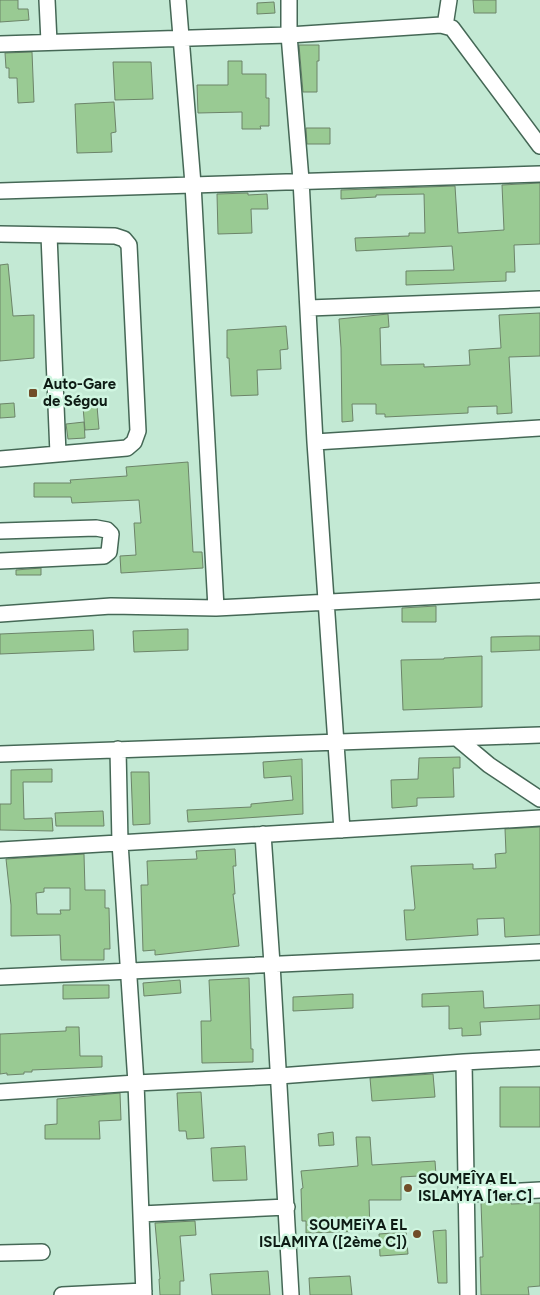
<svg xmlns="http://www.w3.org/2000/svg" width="540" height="1295" viewBox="0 0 540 1295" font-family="Figtree,sans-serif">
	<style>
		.building { fill: #99ca93; stroke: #6c8469; fill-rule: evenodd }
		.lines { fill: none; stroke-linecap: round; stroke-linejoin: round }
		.minor-casing { stroke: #456856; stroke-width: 18 }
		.minor { stroke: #fff; stroke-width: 15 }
		.poi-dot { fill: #714d28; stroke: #d0f6e1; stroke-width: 2 }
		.labels { text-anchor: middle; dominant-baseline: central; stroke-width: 5; stroke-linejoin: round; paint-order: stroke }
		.poi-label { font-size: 15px; font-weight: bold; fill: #0d1b14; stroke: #d0f6e1; text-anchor: start }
	</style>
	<rect width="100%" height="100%" fill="#c3e9d4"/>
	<path class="building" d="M0,0H18V9H28L29,20L0,22Z
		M473,0H496V13H474Z
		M274,2L275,13L257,14V3Z
		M299,45H319V61H317V92H303Z
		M32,52L34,102L18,103L17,78H9V68H6L5,53Z
		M228,61H242V74H266V98H269V126H260L261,129H242V112L198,113L197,85H228Z
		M113,62H151L153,99L115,100Z
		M114,102L116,132L111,133L112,152L77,153L75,104Z
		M306,128H330V144H307Z
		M540,183V244L514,245L515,272H506V281L406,285V271L454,270L452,246L356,251L355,238L409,236V233H425L424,194L376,195V197L341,199V190L455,186L458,233L504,230L502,185Z
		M248,193V195L267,194L268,209H251L252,233L218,234L217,194Z
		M8,264L13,316L34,315V358L0,361V265Z
		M540,313V356L509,357L512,413L497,414V406L468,407V413L385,417V414H376V404H352L353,421L342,422L341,348L339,319L388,314L389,327L380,328L381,365L424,364V367L470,365L469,350L501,348L499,315Z
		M286,326L288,349L280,350L281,369L257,370L258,395L231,396L229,358H227V330Z
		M14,403L15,417L0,418V404Z
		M97,406L99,429L85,430L83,407Z
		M84,422L85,438L68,439L66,424Z
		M188,462L193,552H202L203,568L121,573L120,556L136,555L134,523H141L139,500L72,503L71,497H34V483H71L70,480L127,476L126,467Z
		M41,568V575H16V570Z
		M436,606V622H402V608Z
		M188,629V650L134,652L133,631Z
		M93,630L94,650L0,654V634Z
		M527,636H540V650L491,652V637Z
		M482,656V707L403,710L401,660L444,659V658Z
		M460,757V768H453L454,797L417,798V806L392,808L391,780L418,779L419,758Z
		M302,759L303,814L188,822L187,810L251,807V804L293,800L291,776L264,778L263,762Z
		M52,769V782H23L24,819L52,818L53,831L0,830V804H11V770Z
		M131,772H149L150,824L133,825Z
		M103,811L104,826H56L55,813Z
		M540,827V935L505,937L504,918L477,919L478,935L406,940L404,910H414L415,908L411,866L473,864V869L496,868L495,854L506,853L505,829Z
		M235,849L236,866H233L235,894H233L239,946L155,955V950L143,951L141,885H148L147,861L197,859L196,851Z
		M84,854L85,890H105V908H109L110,949H104V960H61L60,935L11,936V905L6,859ZM44,888H70V910H60L61,914H37L36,893L44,892Z
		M249,978L251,1049H253V1062L202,1063L201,1021H211L209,980Z
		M180,980L181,993L144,996L143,983Z
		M63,985H109V998L63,999Z
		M483,991L484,1008L540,1005V1019L480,1022L481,1035L462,1036V1028L449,1029V1006L422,1007V994Z
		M353,994V1008L293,1011V997Z
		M66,1027H79L80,1056H102V1067L32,1070V1072H24V1074L7,1075V1073L0,1074V1034L66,1031Z
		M433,1074L435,1097L372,1101L370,1078Z
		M500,1087H540V1127H500Z
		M201,1092L204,1138L187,1139L186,1131H179L177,1093Z
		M120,1093L121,1120L99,1121L100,1139H45V1125L57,1124V1099Z
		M333,1132L334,1145L319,1146L318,1134Z
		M356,1137H370L372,1165L435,1161L436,1175L401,1177V1200H369L370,1231L306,1233V1221H302L301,1189L303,1188L301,1171L358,1166Z
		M245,1146L247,1180L213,1181L211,1148Z
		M506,1201V1203L511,1202V1204L540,1203V1286L528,1287L529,1295H481L480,1257H483L481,1203Z
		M195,1221L196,1235L180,1236L184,1281H180V1295H160L159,1279H160L155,1223Z
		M446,1230L447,1283H438L433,1231Z
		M406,1232L408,1254L380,1256L379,1234Z
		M268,1271L270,1295H212L210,1274Z
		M350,1276L352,1295H310L309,1278Z"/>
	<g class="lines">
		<defs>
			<path id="minor" d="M47,0L49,42
				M178,0L193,184L216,608
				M289,0V35L301,180L315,442L342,830
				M445,26L449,0
				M0,44L289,35L441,25L452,28L540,146
				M0,191L540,174
				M0,234L115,236L124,239L129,245L138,431L134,442L127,448L0,459
				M49,235L58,454
				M309,308L540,299
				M315,442L540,428
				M0,531L96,528L107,530L111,534L109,552L104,556L0,561
				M0,614L111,606L216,608L540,591
				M458,739L489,765L540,799
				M118,749L120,843L136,1083L144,1295
				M0,754L540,735
				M263,834L272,964L291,1295
				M0,850L540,818
				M0,977L540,952
				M464,1062L468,1295
				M0,1092L136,1083L279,1076L464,1062L540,1058
				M466,1194L540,1190
				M141,1214L287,1207
				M0,1253L42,1252
				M62,1295L144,1291"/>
		</defs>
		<use href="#minor" class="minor-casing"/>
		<use href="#minor" class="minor"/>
	</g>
	<g class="poi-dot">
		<rect x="28" y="388" width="10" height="10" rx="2.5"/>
		<circle cx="408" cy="1188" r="5"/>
		<circle cx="417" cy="1234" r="5"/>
	</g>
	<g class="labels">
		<g class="poi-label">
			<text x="43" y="384">Auto-Gare<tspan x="43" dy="17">de Ségou</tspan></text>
			<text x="418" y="1179">SOUMEÎYA EL<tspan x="418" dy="17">ISLAMYA [1er C]</tspan></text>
			<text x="407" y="1225" text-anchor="end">SOUMEiYA EL<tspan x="407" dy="17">ISLAMIYA ([2ème C])</tspan></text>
		</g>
	</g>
</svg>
